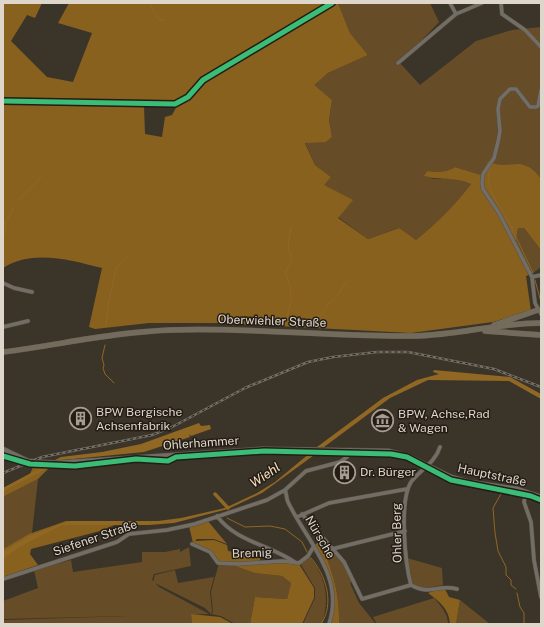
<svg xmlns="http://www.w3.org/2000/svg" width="544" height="627" viewBox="0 0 544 627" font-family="'Public Sans',sans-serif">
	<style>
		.green { fill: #674d27 }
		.forest { fill: #89611f; fill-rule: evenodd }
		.water { fill: #916724 }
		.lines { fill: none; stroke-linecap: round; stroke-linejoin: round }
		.stream { stroke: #916724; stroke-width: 1 }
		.canal { stroke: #916724; stroke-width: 3.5 }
		.minor-casing { stroke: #565047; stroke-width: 4.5 }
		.tertiary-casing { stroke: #565047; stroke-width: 5.5 }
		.primary-casing { stroke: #565047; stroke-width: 6 }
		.minor { stroke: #736e65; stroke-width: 3.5 }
		.tertiary { stroke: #736e65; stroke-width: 4.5 }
		.primary { stroke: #736b5c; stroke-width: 5.5 }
		.rail-casing { stroke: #746f66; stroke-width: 2.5 }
		.rail { stroke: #231d15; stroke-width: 1; stroke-dasharray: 3; stroke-linecap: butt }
		.cycleway-casing { stroke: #231d15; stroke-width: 8 }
		.cycleway { stroke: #3abd76; stroke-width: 5 }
		.labels { text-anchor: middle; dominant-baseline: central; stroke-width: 3; stroke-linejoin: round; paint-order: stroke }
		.street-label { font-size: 12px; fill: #dfd6cb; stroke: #231d15 }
		.poi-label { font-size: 12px; fill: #dfd6cb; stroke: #231d15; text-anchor: start }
		.water-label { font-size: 13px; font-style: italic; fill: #f9e0bd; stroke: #231d15 }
	</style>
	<rect width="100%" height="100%" fill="#3b3429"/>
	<path class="green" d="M338,3H430L439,22L400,63L420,85L476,41L512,30L541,27V179C523,152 508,172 488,161L481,175L455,167C446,173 437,172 427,171L425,176L434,179L454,178L471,184C455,205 437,223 416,240L398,228L368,239L338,217L323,185L331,177L315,165L305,142H326L332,137L329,120L332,100L313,85L328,73L368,55L350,33Z
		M518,228H524L541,250V267L532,274L516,240Z
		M38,479L32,533L3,549V497Z
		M323,539L343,562L352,582L350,583L359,603L376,624H339C340,592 332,570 320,541Z
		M189,547L191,566L154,574L152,580L159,587L209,614L3,619V601L38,588L34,570L71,560L73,572L142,562V552H165L180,549V552Z
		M309,556C326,577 330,598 322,624H303L315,598V588L300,563Z
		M407,558L442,568L443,585L422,589L413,584Z
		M219,563L229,564L255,573L282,576L291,583L287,599L255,597L250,624H235L221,616L211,614L213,612L211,592Z
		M175,570L178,583L214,577L210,592L212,611L211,614L205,608L153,582L155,575Z
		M434,598C441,606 448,614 448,624H377L373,617Z
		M460,600L490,624H456Z
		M191,614L192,624H3V620Z"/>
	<path class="forest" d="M3,3H42L35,18L27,15L11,41L47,77L73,82L92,33L58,23L69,3H338L350,33L368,55L328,73L314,85L332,100L329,120L332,137L326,142L305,143L315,165L331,177L324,185L353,200L338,218L368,239L399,228L416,240C437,223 455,205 471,184C453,176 441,181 424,176L427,171C437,172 446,173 455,167L481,175L488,161C508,172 523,152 541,179V250L524,228H518L516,240L532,274L526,276L531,311L493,322L411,333L220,323H149L95,329L89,327L102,268C70,260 33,249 3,268ZM144,106H177L172,115L165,117L162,137L145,134Z
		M34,465L50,467L38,479L3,497V488L30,474Z
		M207,520L227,544L214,539H197L195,541L214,540L227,545L228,551L260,555V562L239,564L219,561L210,551L193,543L195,541L193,543L189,526Z
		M66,521H124L100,531L31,549L30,554L38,565L3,577V549L29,534Z
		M320,541C332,570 340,592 339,624H329C338,592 330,573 315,545Z
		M282,562L299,564L314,588V598L302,624H250L255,597L287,599L291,583L282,576L255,573L229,564Z
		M444,587L449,597L460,600L456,624H450C449,609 440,602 428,593Z
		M191,614L220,617L233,624H192Z"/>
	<path class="water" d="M434,370L510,377L541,394V399L509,381L428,380L390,398L324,447H317L383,398L417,380L439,374L433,372Z
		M199,423L201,426L210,425L211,429L191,436L189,434L190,437L144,452L53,461L61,457L102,452L141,444Z
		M310,453H317L262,493L228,509L174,523L149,525H62L19,547L3,559V552L29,536L69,521H158L181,518L225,508L257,493L275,482Z
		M44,466L50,467L3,491V488Z"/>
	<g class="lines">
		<path class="stream" d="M149,3L158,19L164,20
			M491,165C485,181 491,193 499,206C504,213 505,219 512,227V232L516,237L533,273
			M19,200C25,191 37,186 41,176
			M3,237L6,232L5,222C10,218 10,212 14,207
			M535,280L541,302
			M289,283L285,272L292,260L288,246L291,228
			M290,287L291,299L287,318L292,327L306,319L321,315L330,302L334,300
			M336,297L347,281
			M106,326L108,306L116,268L126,258
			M105,345L102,358L104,365L103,368L105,374L114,383
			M502,492L493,508L495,533L498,551L506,567V575L511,580V585L516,589
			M227,518L245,527L270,526L285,529L302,542L307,552
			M311,558C326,575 335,604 321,624
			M517,593L520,607L524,613V624"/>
		<path class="canal" d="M215,494L228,508"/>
		<defs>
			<path id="minor" d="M450,3L456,14
				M501,3L502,14L525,30L541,47
				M398,63L456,14L482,3
				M541,90L538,106L536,107H530L516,89H510L500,99L498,109L500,131L498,142L494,158L483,174L482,183L483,189L499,213L532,277L535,303L541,314
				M3,101L175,104L188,97L203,80L332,3
				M532,277L541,275
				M3,283L14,288L32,292
				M3,327L28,321
				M440,447C435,463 420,470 411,482C399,501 405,563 411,585C431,596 437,584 457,589
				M3,459L8,452
				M285,490C287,494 286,498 288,502C307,542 345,576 329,624
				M526,492L524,502L531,522L534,560L541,597
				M302,514L344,562L362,599L411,585
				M217,516C236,542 271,545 296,563
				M297,517L329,503L407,489
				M192,544L210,552L218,563L239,564L282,561L299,563L308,556L314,546
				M332,549L405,531
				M3,579L117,542L129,534L167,530L195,524L267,500L285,490L306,471L340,462L347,457L348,450"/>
			<path id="tertiary" d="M3,449L28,461L56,463L262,449L388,451L408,456L451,477L469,482L517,489L541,497"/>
			<path id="primary" d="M494,325L538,310
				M485,331L541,335
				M3,352C59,345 114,332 171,330C252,327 333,337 415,336C457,335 499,323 541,323"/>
		</defs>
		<use href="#minor" class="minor-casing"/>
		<use href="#tertiary" class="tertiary-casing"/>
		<use href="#primary" class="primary-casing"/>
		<use href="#minor" class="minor"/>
		<use href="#tertiary" class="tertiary"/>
		<use href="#primary" class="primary"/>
		<defs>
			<path id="rail" d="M3,473L42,457L152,435L172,427L245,388L308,362L333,357L377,352H408L494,369L541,387"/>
		</defs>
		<use href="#rail" class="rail-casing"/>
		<use href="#rail" class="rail"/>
		<defs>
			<path id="cycleway" d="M3,101L175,104L188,97L203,80L332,3
				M3,456L30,464L75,466L136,459L168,461L176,457L264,451L391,454L407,457L451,480L531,496L541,500"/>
		</defs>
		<use href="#cycleway" class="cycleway-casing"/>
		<use href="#cycleway" class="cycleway"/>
	</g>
	<defs>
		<symbol id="building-ring" viewBox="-11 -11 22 22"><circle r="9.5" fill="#231d15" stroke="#a69d92" stroke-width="1.5"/><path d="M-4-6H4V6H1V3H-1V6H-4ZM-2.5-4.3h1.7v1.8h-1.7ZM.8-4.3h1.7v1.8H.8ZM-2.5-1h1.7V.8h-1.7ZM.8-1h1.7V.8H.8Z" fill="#a69d92"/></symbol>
		<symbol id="museum-ring" viewBox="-11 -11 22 22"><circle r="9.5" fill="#231d15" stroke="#a69d92" stroke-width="1.5"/><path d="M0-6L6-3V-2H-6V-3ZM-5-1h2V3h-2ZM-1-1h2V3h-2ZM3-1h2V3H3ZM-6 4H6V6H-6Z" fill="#a69d92"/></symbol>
	</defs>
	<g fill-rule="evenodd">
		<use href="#building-ring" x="68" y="406" width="25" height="25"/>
		<use href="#museum-ring" x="370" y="408" width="25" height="25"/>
		<use href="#building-ring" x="332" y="460" width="25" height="25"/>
	</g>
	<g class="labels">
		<g class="street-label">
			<text transform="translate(272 321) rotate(2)">Oberwiehler Straße</text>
			<text transform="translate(201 443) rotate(-4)">Ohlerhammer</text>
			<text transform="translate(492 475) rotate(12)">Hauptstraße</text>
			<text transform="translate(397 533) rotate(-91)">Ohler Berg</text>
			<text transform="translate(320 537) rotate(60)">Nürsche</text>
			<text transform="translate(95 538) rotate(-19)">Siefener Straße</text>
			<text transform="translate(252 553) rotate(-2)">Bremig</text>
		</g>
		<g class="poi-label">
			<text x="96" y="412">BPW Bergische<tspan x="96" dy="14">Achsenfabrik</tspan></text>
			<text x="398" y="414">BPW, Achse,Rad<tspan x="398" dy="14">&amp; Wagen</tspan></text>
			<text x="360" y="472">Dr. Bürger</text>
		</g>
		<g class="water-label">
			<text transform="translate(265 475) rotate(-34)">Wiehl</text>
		</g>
	</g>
	<rect width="544" height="627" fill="none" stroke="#dfd6cb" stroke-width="8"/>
</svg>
